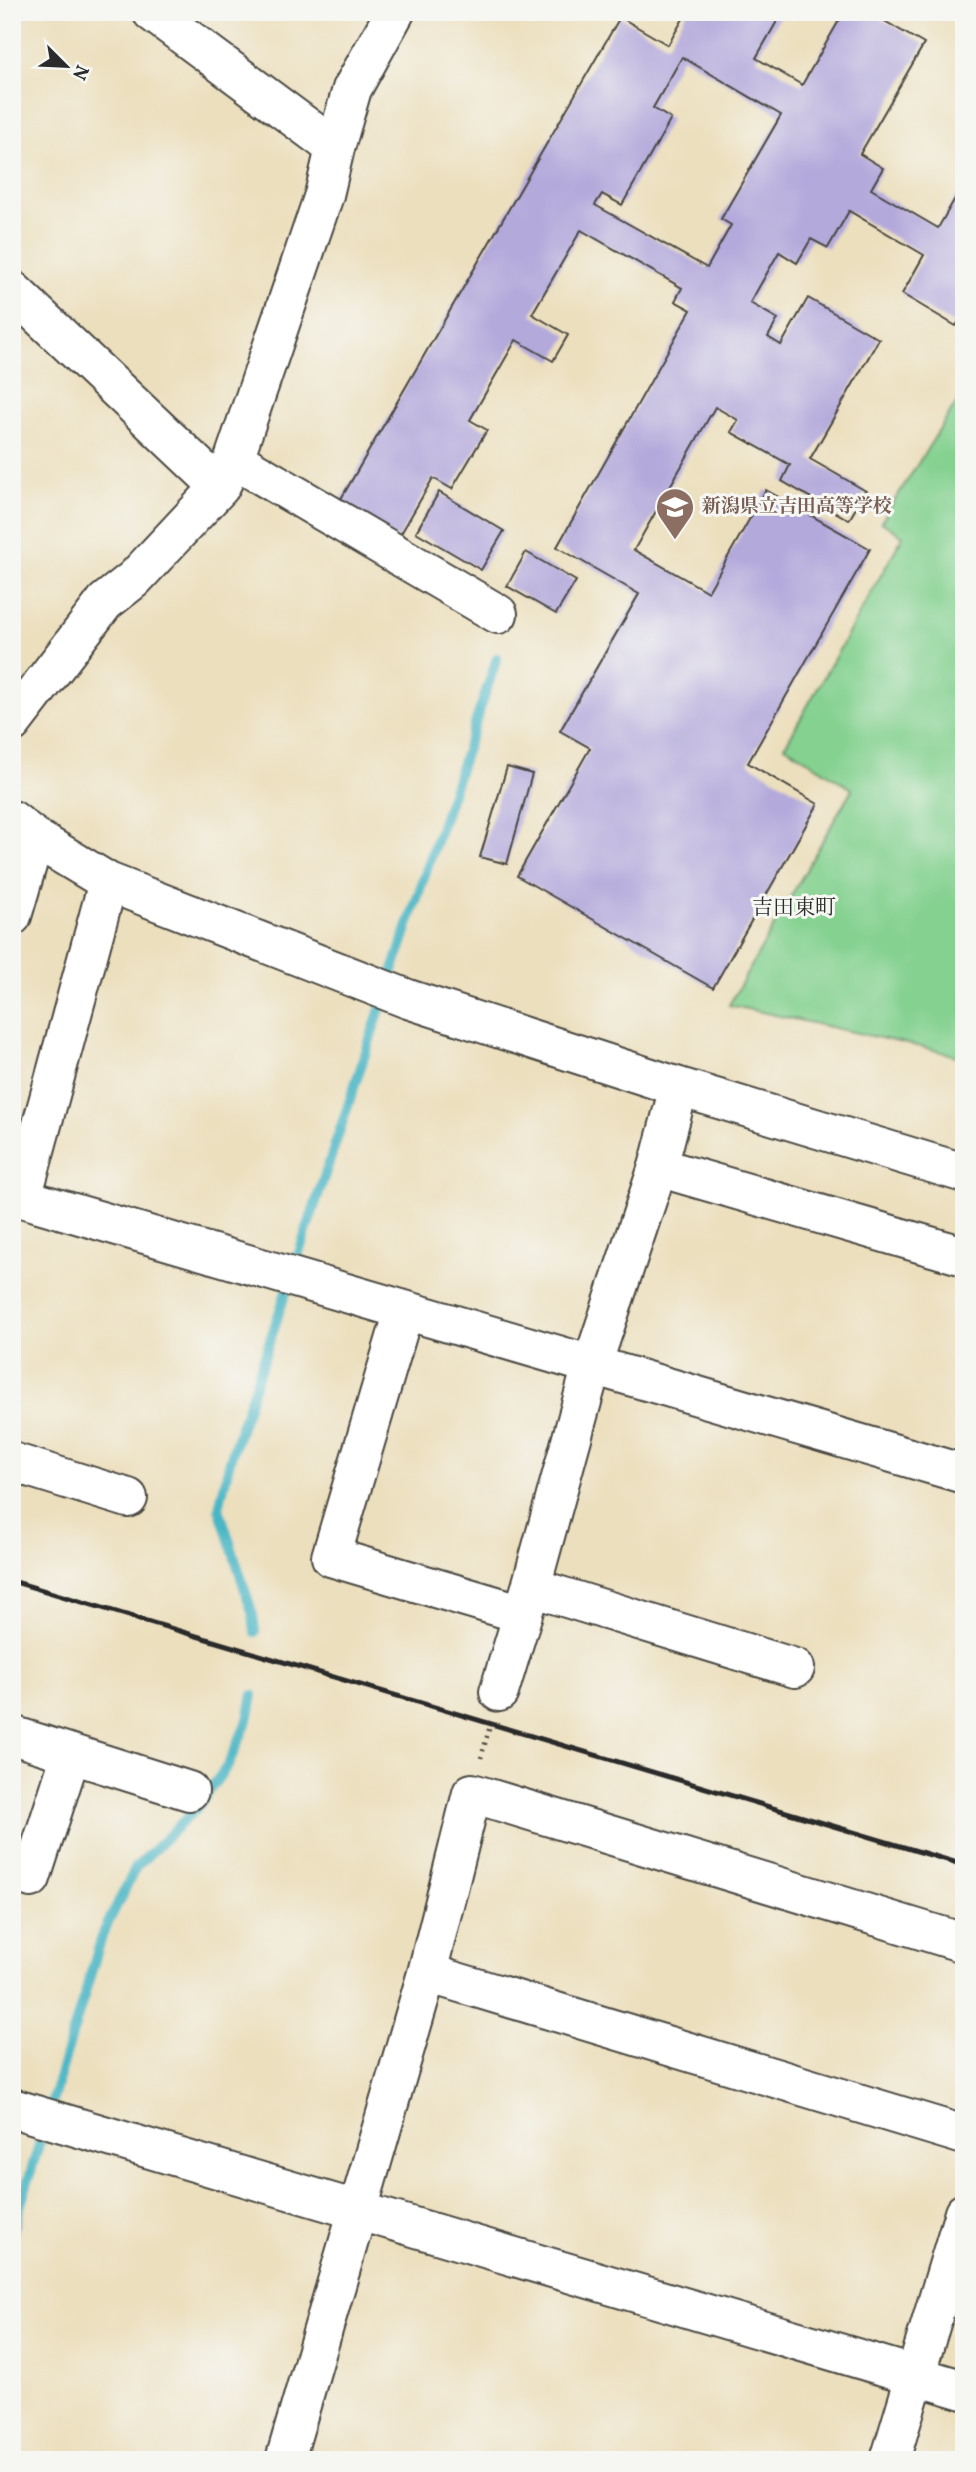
<svg xmlns="http://www.w3.org/2000/svg" width="976" height="2472" viewBox="0 0 976 2472" font-family="Vollkorn,'Noto Serif JP',serif">
	<style>
		.green { fill: #84d190; stroke: #587e5e; stroke-width: 2 }
		.lines { fill: none; stroke-linecap: round; stroke-linejoin: round }
		.stream { stroke: #49b6c5; stroke-width: 10 }
		.building { fill: #b3a9db; fill-rule: evenodd }
		.minor-casing { stroke: #484641; stroke-width: 42 }
		.path { stroke: #484641; stroke-width: 4.5; stroke-dasharray: 2 5; stroke-linecap: butt }
		.minor { stroke: #fff; stroke-width: 38 }
		.rail { stroke: #2b2b2b; stroke-width: 5 }
		.labels { text-anchor: middle; dominant-baseline: central; stroke-width: 6; stroke-linejoin: round; paint-order: stroke }
		.education-label { font-size: 19px; font-weight: bold; fill: #785e54; stroke: #f6f6f2; text-anchor: start }
		.neighbourhood-label { font-size: 21px; fill: #2b2b2b; stroke: #f6f6f2 }
	</style>
	<rect width="100%" height="100%" fill="#f6f6f2"/>
	<filter id="ink" filterUnits="userSpaceOnUse"><feTurbulence type="fractalNoise" baseFrequency=".0143" numOctaves="2"/><feDisplacementMap in="SourceGraphic" scale="14" xChannelSelector="R" yChannelSelector="G"/><feConvolveMatrix kernelMatrix="1 2 1 2 8 2 1 2 1" color-interpolation-filters="sRGB"/></filter>
	<filter id="wash" filterUnits="userSpaceOnUse"><feTurbulence type="fractalNoise" baseFrequency=".00686" numOctaves="4" result="noise"/><feDisplacementMap in="SourceGraphic" scale="28" xChannelSelector="R" yChannelSelector="G"/><feGaussianBlur stdDeviation="1.57" result="paint"/><feColorMatrix in="noise" values="0 0 0 0 0 0 0 0 0 0 0 0 0 0 0 0 0 1.4 0 .05"/><feComposite in="paint" operator="in"/></filter>
	<g filter="url(#wash)">
		<rect width="100%" height="100%" fill="#ecdfbd"/>
		<path class="green" d="M964,391V1058L926,1048L729,1005L852,789L785,746L903,536L881,522Z"/>
		<g class="lines">
			<path class="stream" d="M255,1632L253,1615L219,1508L230,1460L497,658
				M12,2234L103,1933L136,1867L195,1810L228,1765L248,1720L253,1695"/>
		</g>
		<g id="blocks">
			<path class="building" d="M687,12H773L780,16L756,58L802,85L844,12H869L924,44L860,154L883,168L871,189L938,228L964,183V313L956,326L902,294L924,255L849,211L828,248L811,239L797,263L779,252L750,303L778,319L768,337L781,345L808,298L879,339L810,459L866,491L849,520L782,481L790,465L731,432L738,420L715,407L634,550L708,592L766,490L870,549L748,763L818,804L713,988L517,876L590,748L560,731L639,594L557,547L691,310L675,301L682,288L581,230L532,314L568,335L553,361L516,340L470,420L487,430L452,489L433,478L398,539L338,504L620,17L668,45ZM682,57L781,115L721,219L731,225L707,268L595,205L602,194L622,205L671,119L653,108Z
				M439,492L504,531L481,570L416,532Z
				M526,552L576,581L556,614L507,586Z
				M507,767L532,774L507,864L480,857Z"/>
		</g>
	</g>
	<g filter="url(#ink)">
		<use href="#blocks" fill-opacity="0" stroke="#484641" stroke-width="2"/>
		<g class="lines">
			<defs>
				<path id="minor" d="M152,12L335,148
					M12,290L220,487
					M234,459L498,614
					M12,723L105,602L134,579L220,487L234,459L324,195L335,148L352,89L395,12
					M12,820L35,838L108,882L408,999L679,1087L964,1173
					M12,916L35,838
					M658,1167L964,1256
					M12,1195L964,1474
					M22,1198L108,882
					M404,1311L331,1557L523,1614
					M12,1462L128,1498
					M531,1587L795,1668
					M499,1692L531,1587L592,1365L658,1167L679,1087
					M12,1735L189,1791
					M31,1878L71,1754
					M427,1973L964,2135
					M12,2108L964,2390
					M285,2460L427,1973L472,1793L964,1943
					M890,2460L964,2213"/>
			</defs>
			<use href="#minor" class="minor-casing"/>
			<path class="path" d="M481,1758L490,1726"/>
			<use href="#minor" class="minor"/>
			<path class="rail" d="M12,1581L964,1865"/>
		</g>
	</g>
	<defs>
		<symbol id="school-pin" viewBox="-11 -11 22 30"><path d="M0 17L-7.5 6A9.5 9.5 0 1 1 7.5 6Z" fill="#8d6e63" stroke="#f6f6f2"/><path d="M0-5L7-2L0 1L-7-2ZM-4 1L0 2.5L4 1V4Q0 6-4 4Z" fill="#fff"/></symbol>
	</defs>
	<g fill-rule="evenodd">
		<use href="#school-pin" x="653" y="485" width="44" height="60"/>
	</g>
	<g class="labels">
		<g class="education-label">
			<text x="702" y="507">新潟県立吉田高等学校</text>
		</g>
		<g class="neighbourhood-label">
			<text x="794" y="908">吉田東町</text>
		</g>
	</g>
	<rect width="976" height="2472" fill="none" stroke="#f6f6f2" stroke-width="42"/>
	<g transform="translate(66 66) rotate(114)" stroke="#f6f6f2" stroke-width="5" paint-order="stroke">
	<path d="M0-5L12 26L0 18L-12 26Z" fill="#2b2b2b"/>
	<text y="-10" font-size="19" font-weight="bold" text-anchor="middle" fill="#2b2b2b">N</text>
	</g>
</svg>
